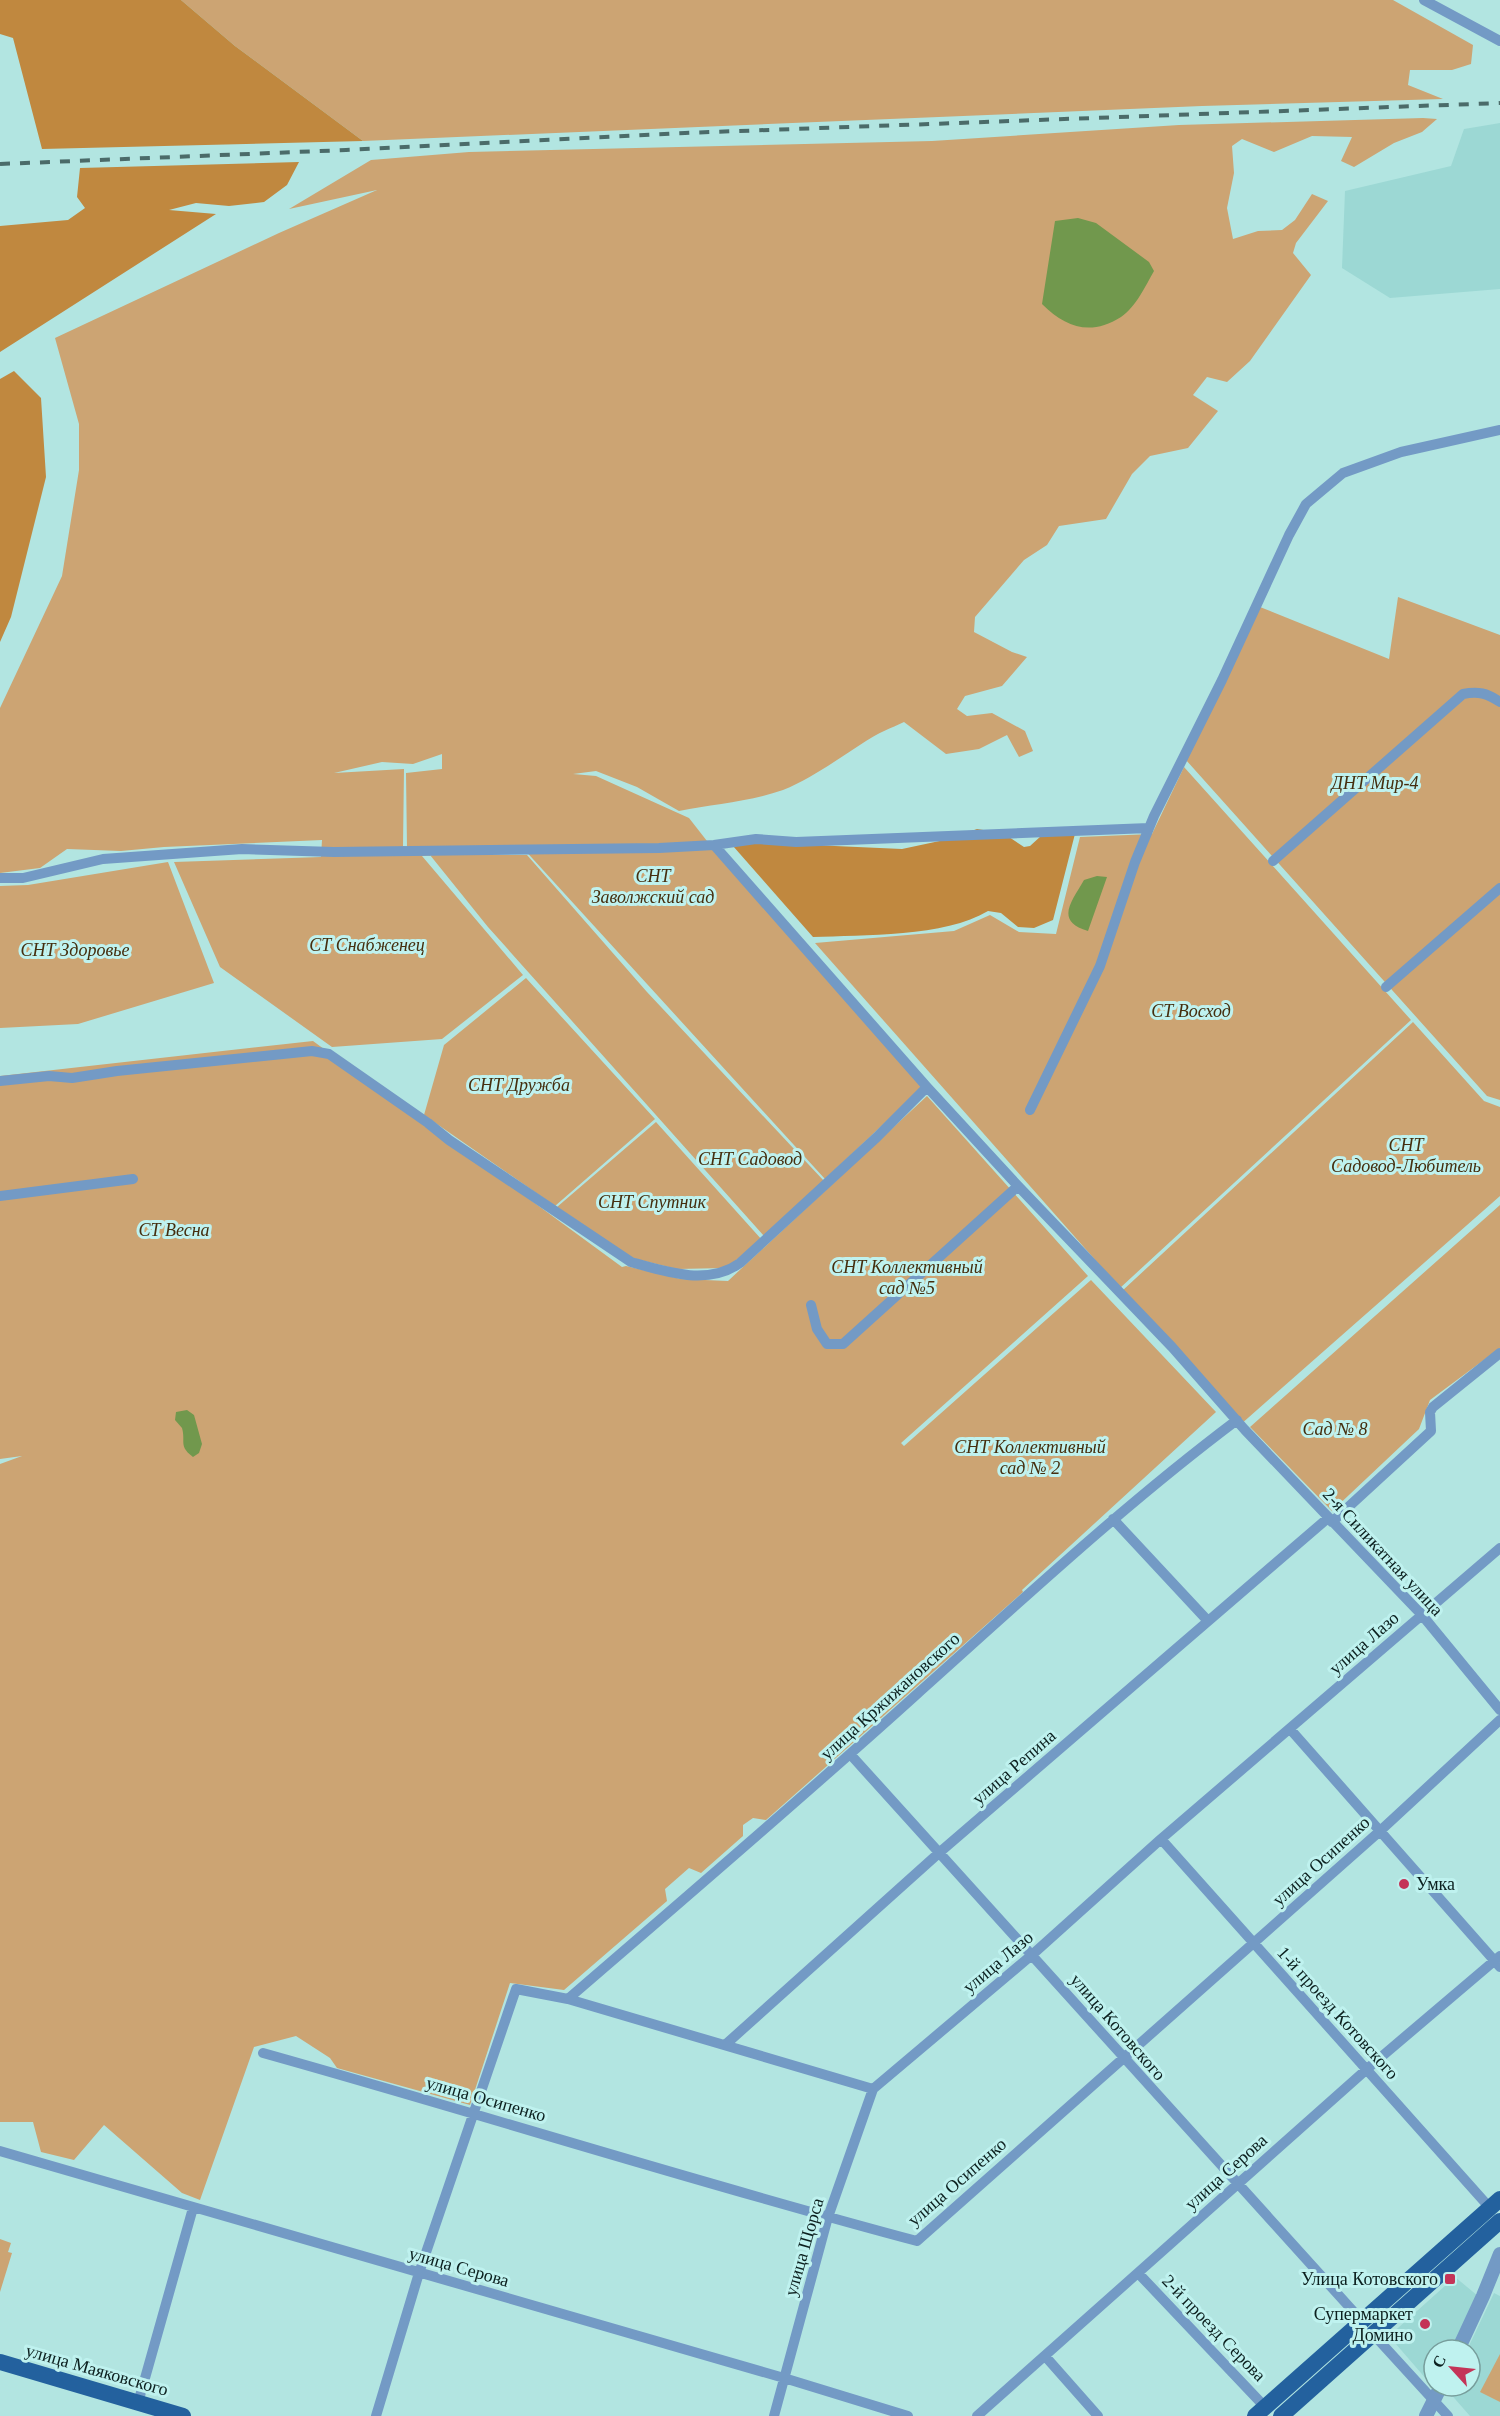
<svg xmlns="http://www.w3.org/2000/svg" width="1500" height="2416" viewBox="0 0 1500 2416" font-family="Georgia,serif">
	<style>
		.built { fill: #9cd8d4 }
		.green { fill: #cca473; fill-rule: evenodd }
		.forest { fill: #c0883f }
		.water { fill: #71984d }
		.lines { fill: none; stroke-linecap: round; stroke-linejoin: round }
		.minor { stroke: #739ac5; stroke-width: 10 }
		.tertiary { stroke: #739ac5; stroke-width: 14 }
		.primary { stroke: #23619e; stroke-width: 16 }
		.rail { stroke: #4b6b69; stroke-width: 4; stroke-dasharray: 10 10; stroke-linecap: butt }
		.poi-dot { fill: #c43458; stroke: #bff2ef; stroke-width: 2 }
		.labels { text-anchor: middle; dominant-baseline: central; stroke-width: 6; stroke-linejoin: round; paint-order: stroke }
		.park-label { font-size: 18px; font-style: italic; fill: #452e0e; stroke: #bff2ef }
		.street-label { font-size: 18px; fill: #0c201f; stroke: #bff2ef }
		.poi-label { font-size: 18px; fill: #0c201f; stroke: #bff2ef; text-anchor: end }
	</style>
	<rect width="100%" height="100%" fill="#b2e5e1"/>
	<path class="built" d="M1500,123V289L1390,298L1342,268L1345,191L1451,166L1464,129Z
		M1455,2277L1478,2296L1452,2350H1434V2388L1389,2336Z
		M1494,2293L1500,2296V2416H1470L1448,2391L1451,2386H1470V2350H1467Z"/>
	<path class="green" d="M181,0H1393L1473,45L1471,64L1452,70H1410L1408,85L1443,99L1202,106L363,141L235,46Z
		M1423,118L1437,119L1422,132L1394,143L1354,167L1341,161L1352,137L1312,136L1274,152L1242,139L1232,146L1234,173L1227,208L1233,239L1258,231L1282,230L1295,220L1312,194L1328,201L1296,243L1293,253L1311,275L1250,361L1227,382L1207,377L1193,395L1218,411L1188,448L1150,456L1132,474L1106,519L1059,526L1047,545L1024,560L975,617L974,632L1012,652L1027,657L1002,686L965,696L957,709L967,716L992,713L1025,731L1033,751L1019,757L1007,735L979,749L946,754L904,722C891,728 878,733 866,741C839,758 813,778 783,790C749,802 713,804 679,811L637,787L596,771L573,774L596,776L689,818L714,850L923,1087L825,1179L522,847L422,856L523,975L442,1039L332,1047L220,967L174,862L321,857L322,840L164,847L121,851L67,849L40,868L0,873V708L62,576L79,470V424L55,338L279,233L377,190L289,209L371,160L469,152L932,141L1179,125ZM442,754V769L406,773L407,847L403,846L404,769L334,773L382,762L413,764Z
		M1398,597L1500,635V1100L1487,1096L1186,760L1260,607L1389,659Z
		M1184,767L1411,1020L1120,1288L815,943L954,931L990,915L1019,932L1056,934L1080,837L1152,834Z
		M430,855H527L647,992L824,1181L765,1237L488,927Z
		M168,862L214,983L78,1024L0,1028V886L28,885Z
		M526,978L655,1119L555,1206L424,1115L444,1045Z
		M1413,1022L1484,1101L1500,1107V1196L1240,1425L1122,1291Z
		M313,1041L622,1267L626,1266L681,1279L728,1281L927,1096L1088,1276L901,1443L904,1446L1091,1280L1216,1412L1022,1590L1023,1592L766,1820L753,1818L743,1825V1836L701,1873L689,1868L665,1889L667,1901L564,1990L510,1983L470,2105L337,2068L330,2058L296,2036L254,2047L200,2200L182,2193L104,2125L74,2160L41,2152L33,2122H0V1464L22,1456L0,1459V1076Z
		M656,1122L762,1240L726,1268L677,1269L632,1258L557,1207Z
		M1500,1205V1348L1430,1400L1419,1429L1332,1511L1250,1427Z
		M0,2239L11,2243L8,2252L12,2253L0,2292Z
		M1500,2354V2402L1480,2392Z"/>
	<path class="forest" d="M0,0H181L235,46L363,141L42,149L13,38L0,34Z
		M299,162L287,185L264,202L229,206L196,203L169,210L216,214L0,352V226L68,220L85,208L77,197L80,168Z
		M14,371L41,398L46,477L11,617L0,642V379Z
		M1077,826L1053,920L1034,928L1018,927L1001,913L988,911C945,937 863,935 813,937L733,846L747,842L902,849L949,839L977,829L1003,833L1024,847L1030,846L1041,836Z"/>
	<path class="water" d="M1078,218L1096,223L1149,262L1154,271C1146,285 1136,307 1121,317C1091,336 1066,328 1042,304L1055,221Z
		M1097,876L1107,877L1088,931C1054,921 1072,901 1084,880Z
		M187,1410L194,1415L202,1444L199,1453L193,1457C178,1446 186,1442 182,1428L175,1420L176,1412Z"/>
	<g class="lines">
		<path class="minor" d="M1424,0L1500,41
			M714,845L927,1087L1018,1186L1172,1347L1245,1430L1422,1615L1500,1710
			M1273,861L1463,694C1478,691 1487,693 1500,702
			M0,878H23L103,859L242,849L334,852L659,848L714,845L756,839L796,842L1149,828
			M1386,987L1500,888
			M0,1081L49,1076L72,1078L117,1071L312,1051L329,1054L428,1123L449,1140L631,1262C666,1272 708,1286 740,1263L877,1137L927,1087
			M1030,1110L1100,966L1135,862L1154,816L1222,680L1289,535L1306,504L1343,473L1401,452L1500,430
			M0,1196L133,1179
			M811,1305L817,1329L827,1344H843L1018,1186
			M1113,1519L1208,1621
			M1332,1522L1431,1431L1430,1412L1433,1407L1500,1353
			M1290,1729L1500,1967
			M850,1754L1362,2321
			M1161,1839L1490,2208
			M568,1999C685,1898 802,1798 916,1695C1021,1601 1124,1505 1237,1420
			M725,2045L940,1852L1328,1518
			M263,2053C481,2114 698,2183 917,2241L1380,1831L1500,1720
			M0,2151L784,2378L908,2416
			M1138,2273L1265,2407
			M1373,2334L1448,2416
			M1045,2356L1098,2416
			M138,2403L193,2208
			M376,2416L419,2273L516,1989L568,1999L873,2089L1033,1954L1161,1839L1500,1548
			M774,2416L828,2217L873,2089
			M977,2416L1367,2069L1500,1956"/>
		<path class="tertiary" d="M1458,2350L1483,2296L1500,2254
			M1426,2416L1441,2386"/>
		<path class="primary" d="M0,2362L183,2416
			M1255,2416L1500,2199
			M1281,2416L1500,2221"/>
		<path class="rail" d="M0,164L346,150L685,133L1500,103"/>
	</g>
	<g class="poi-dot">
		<circle cx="1404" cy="1884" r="6"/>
		<rect x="1444" y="2273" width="12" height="12" rx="3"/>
		<circle cx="1425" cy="2324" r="6"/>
	</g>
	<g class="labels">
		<g class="park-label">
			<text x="1375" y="783">ДНТ Мир-4</text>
			<text x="653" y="876">СНТ<tspan x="653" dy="21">Заволжский сад</tspan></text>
			<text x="367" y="945">СТ Снабженец</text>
			<text x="75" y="950">СНТ Здоровье</text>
			<text x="1191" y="1011">СТ Восход</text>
			<text x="519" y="1085">СНТ Дружба</text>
			<text x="1406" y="1145">СНТ<tspan x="1406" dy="21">Садовод-Любитель</tspan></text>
			<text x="750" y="1159">СНТ Садовод</text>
			<text x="652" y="1202">СНТ Спутник</text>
			<text x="174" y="1230">СТ Весна</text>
			<text x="907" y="1267">СНТ Коллективный<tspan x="907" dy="21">сад №5</tspan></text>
			<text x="1335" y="1429">Сад № 8</text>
			<text x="1030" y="1447">СНТ Коллективный<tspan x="1030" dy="21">сад № 2</tspan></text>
		</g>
		<g class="street-label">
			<text transform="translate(1383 1552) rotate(47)">2-я Силикатная улица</text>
			<text transform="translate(1364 1643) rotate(-41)">улица Лазо</text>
			<text transform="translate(890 1696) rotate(-42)">улица Кржижановского</text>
			<text transform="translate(1014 1767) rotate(-41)">улица Репина</text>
			<text transform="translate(1321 1861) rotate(-42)">улица Осипенко</text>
			<text transform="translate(998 1962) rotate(-40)">улица Лазо</text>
			<text transform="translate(1338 2013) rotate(48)">1-й проезд Котовского</text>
			<text transform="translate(1118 2027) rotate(49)">улица Котовского</text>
			<text transform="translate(486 2099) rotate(16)">улица Осипенко</text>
			<text transform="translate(1226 2172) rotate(-42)">улица Серова</text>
			<text transform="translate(957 2182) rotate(-41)">улица Осипенко</text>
			<text transform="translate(804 2247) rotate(-74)">улица Щорса</text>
			<text transform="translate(459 2267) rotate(16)">улица Серова</text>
			<text transform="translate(1214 2328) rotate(46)">2-й проезд Серова</text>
			<text transform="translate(97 2370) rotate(16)">улица Маяковского</text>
		</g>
		<g class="poi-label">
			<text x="1416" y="1884" text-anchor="start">Умка</text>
			<text x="1438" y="2279">Улица Котовского</text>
			<text x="1413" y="2314">Супермаркет<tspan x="1413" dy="21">Домино</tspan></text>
		</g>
	</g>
	<g transform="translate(1452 2368) rotate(297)"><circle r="28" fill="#bff2ef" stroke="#779e9c" stroke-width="1.5"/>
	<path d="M0-4.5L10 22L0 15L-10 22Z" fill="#c43458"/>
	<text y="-9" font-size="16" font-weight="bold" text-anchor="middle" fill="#0c201f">С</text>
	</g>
</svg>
